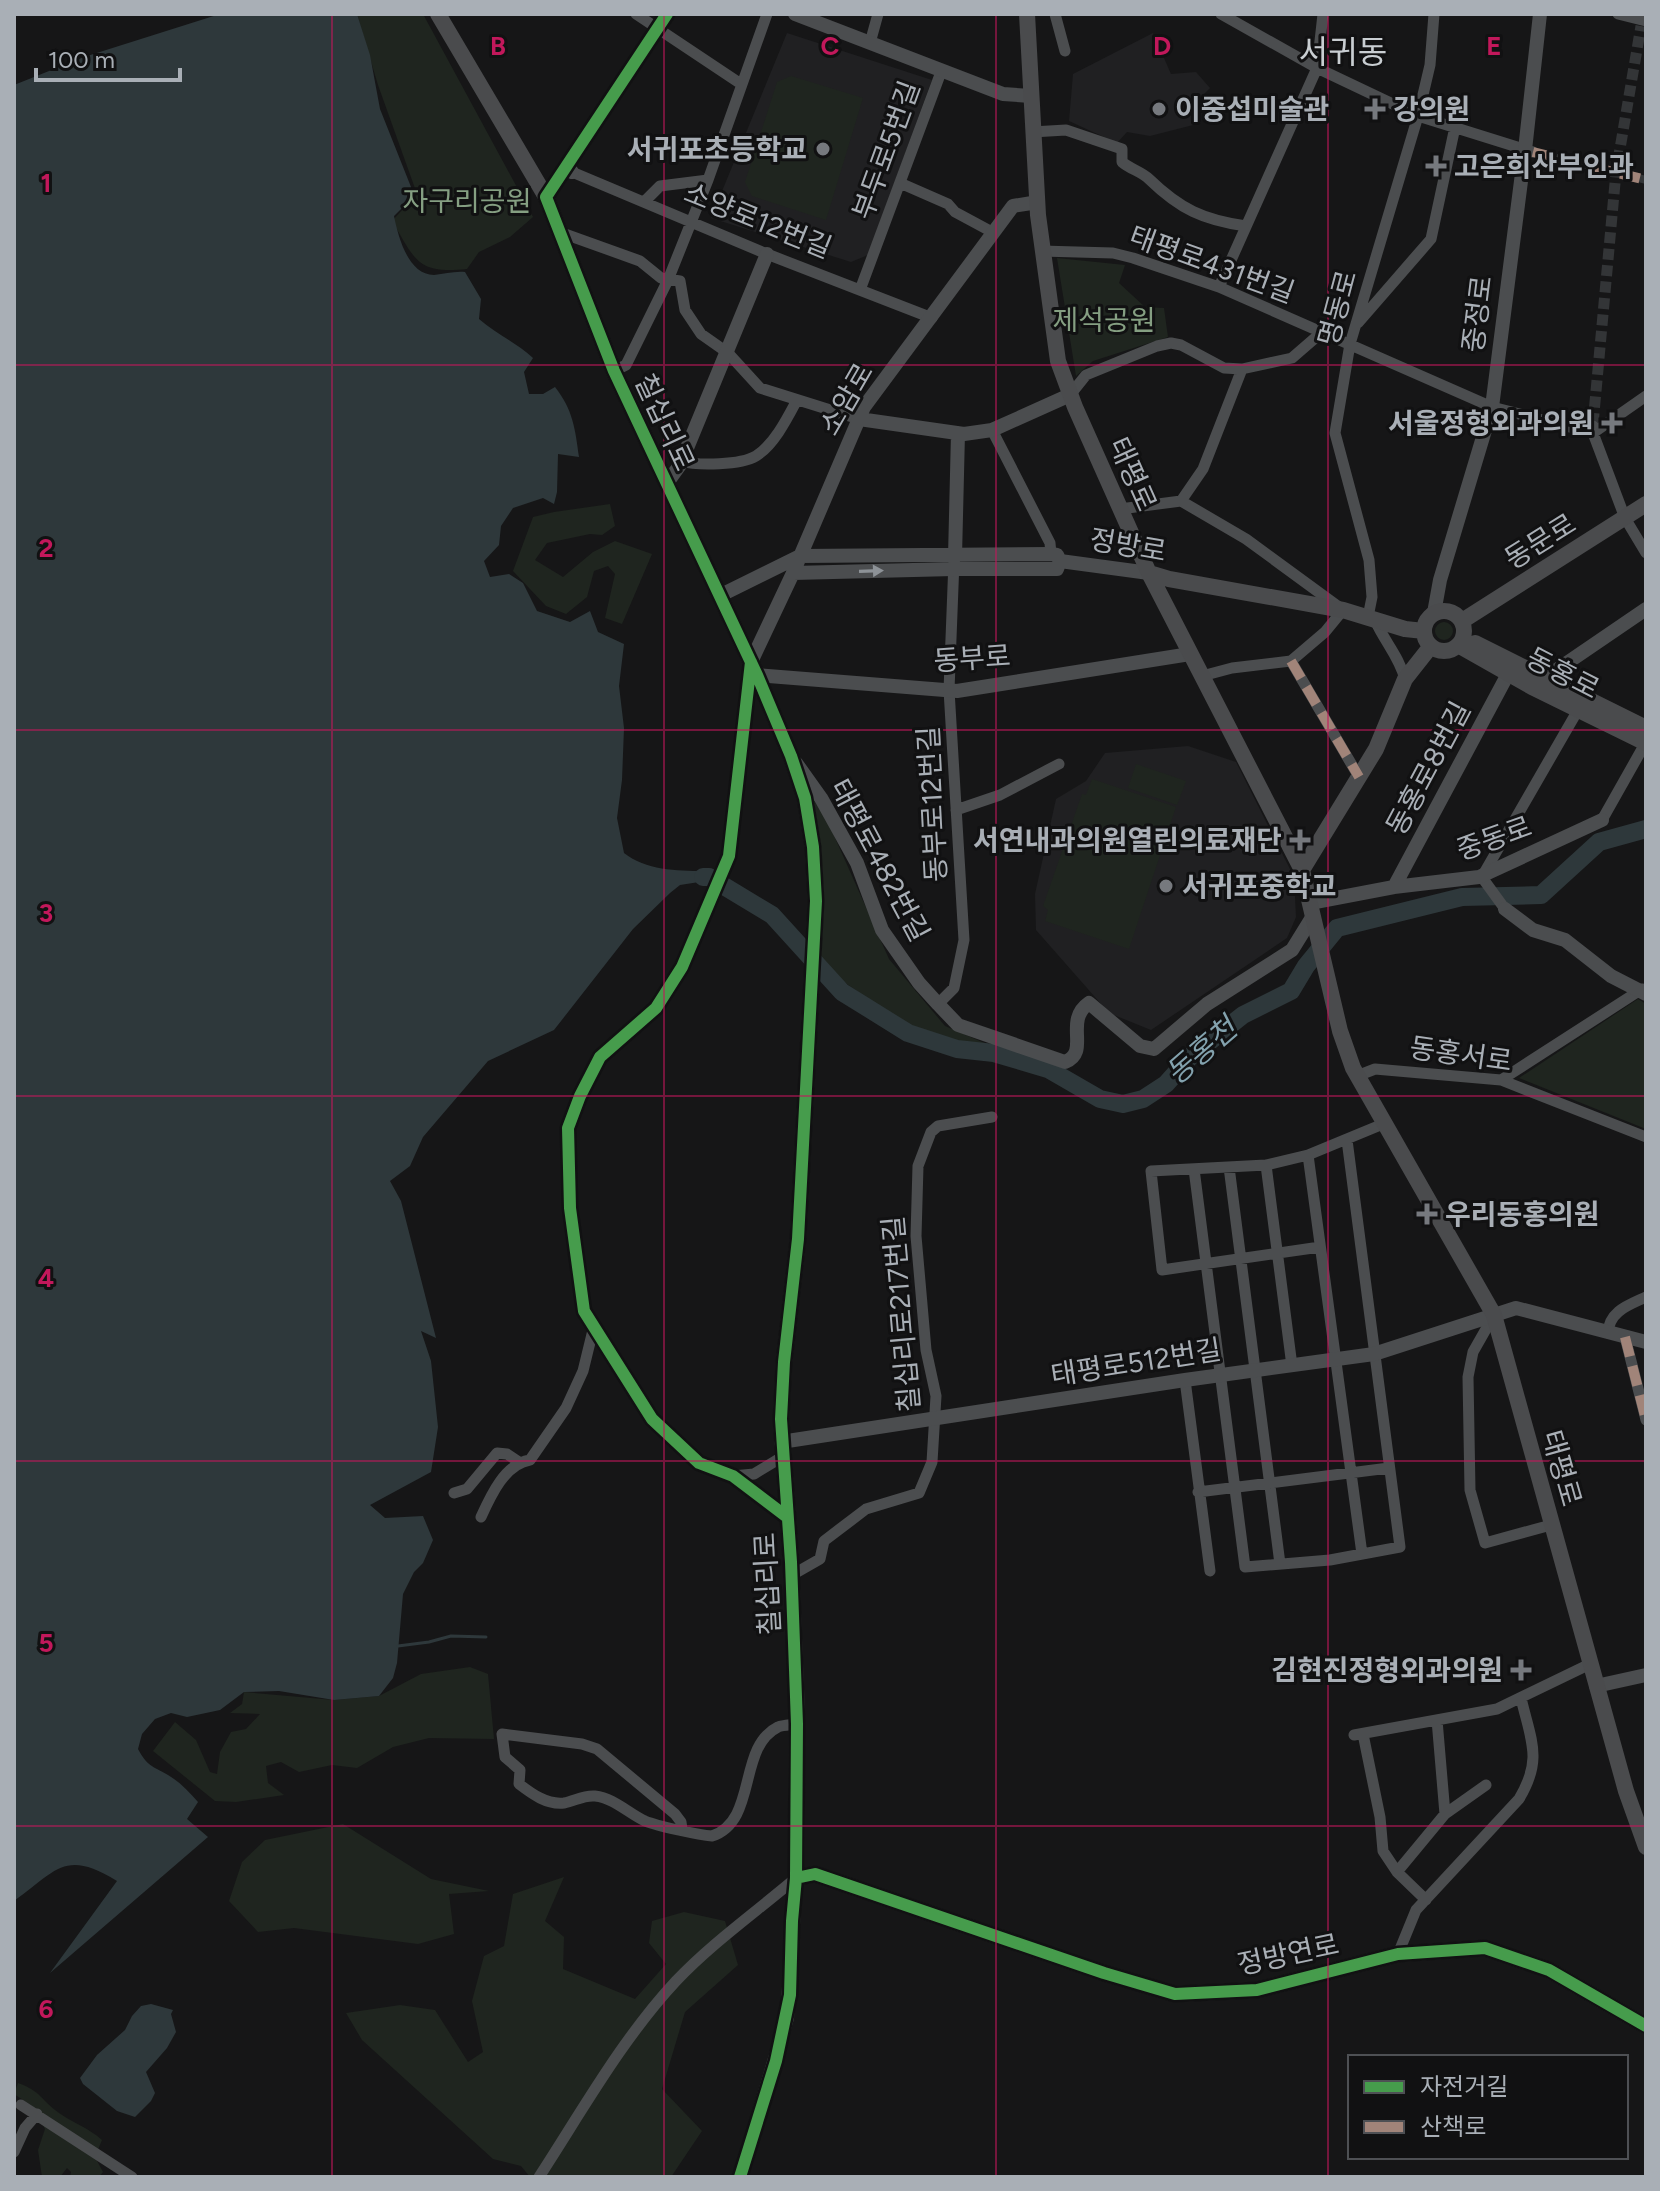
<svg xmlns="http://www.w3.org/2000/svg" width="1660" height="2191" viewBox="0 0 1660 2191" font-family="Figtree,'Noto Sans KR',sans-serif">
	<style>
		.built { fill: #202022 }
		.green { fill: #1f251f }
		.water { fill: #2e383b }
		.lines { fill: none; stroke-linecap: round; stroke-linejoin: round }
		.stream { stroke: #2e383b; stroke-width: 3 }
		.river { stroke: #2e383b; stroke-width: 18 }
		.pedestrian-tunnel { stroke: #333537; stroke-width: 8; stroke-dasharray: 8 4; stroke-linecap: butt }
		.minor-tunnel { stroke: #333537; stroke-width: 11; stroke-dasharray: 11 5.5; stroke-linecap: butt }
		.minor { stroke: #4b4d4f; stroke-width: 11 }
		.tertiary { stroke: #4b4d4f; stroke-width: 14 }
		.secondary { stroke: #4a4b4d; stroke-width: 16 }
		.quiet { stroke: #a18479; stroke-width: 10; stroke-dasharray: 20 10; stroke-linecap: butt }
		.cycleway-casing { stroke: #111112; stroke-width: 17 }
		.cycleway { stroke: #469c4c; stroke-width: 12 }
		.oneway { fill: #8d9297 }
		.grid { fill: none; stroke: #c2185b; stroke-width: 2; stroke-opacity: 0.55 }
		.poi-dot { fill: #76797e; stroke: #111112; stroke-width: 3 }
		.labels { text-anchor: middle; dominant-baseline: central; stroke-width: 6; stroke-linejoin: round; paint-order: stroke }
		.poi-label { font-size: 28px; font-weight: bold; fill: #a9afb6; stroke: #111112; text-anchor: start }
		.street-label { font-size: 28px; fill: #a9afb6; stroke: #111112 }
		.park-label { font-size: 28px; fill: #859f82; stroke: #111112 }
		.water-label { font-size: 30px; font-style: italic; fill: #83a2ae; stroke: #111112 }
		.quarter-label { font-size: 32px; fill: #c9ced2; stroke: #111112 }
		.grid-label { font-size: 26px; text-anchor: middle; font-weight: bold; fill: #c2185b; stroke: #111112; stroke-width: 6; stroke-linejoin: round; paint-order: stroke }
	</style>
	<rect width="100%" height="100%" fill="#161617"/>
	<path class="built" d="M787,33L932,80L868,255L851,262L711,218Z
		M1153,33L1171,74L1196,72L1210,88L1192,106L1201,123L1150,136L1127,132L1117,143L1069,121L1073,74Z
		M1188,746L1236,762L1294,877L1296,917L1287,938L1151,1030L1109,1013L1036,930L1035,894L1056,799L1086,781L1105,753Z"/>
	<path class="green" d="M357,14H423L533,217L510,237L479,252L467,269C417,274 416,261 392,221L417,194L378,85Z
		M791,76L863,98L826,220L752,196L745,182L777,82Z
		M1057,258L1125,265L1119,283L1145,307L1164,308L1168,337L1093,361L1076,376Z
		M610,504L615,526L602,535L590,534L547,543L535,560L563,577L593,552L615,541L652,554L622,624L605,618L615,574L608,566L594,571L587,597L566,614L546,606L513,571L533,517L554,512Z
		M1435 631a9 9 0 1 1 18 0a9 9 0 1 1-18 0Z
		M1136,764L1186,781L1177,805L1128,788Z
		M1092,779L1176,807L1129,949L1045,921L1048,910L1043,906L1082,794L1086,795Z
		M811,784L889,959L945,1026L1038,1066L914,1031L817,963Z
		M1638,999L1646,1004V1129L1519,1078Z
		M470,1667L488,1674L494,1739L429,1738L393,1747L357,1768L332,1765L299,1772L281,1762L266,1766L268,1783L284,1795L236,1802L215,1801L153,1751L175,1722L196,1740L210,1772L217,1774L220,1752L231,1732L246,1729L260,1714L230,1713L242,1704L244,1692L334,1700L379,1696L421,1674Z
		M343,1824L431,1879L489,1891L449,1894L454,1934L418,1944L294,1928L258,1932L229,1901L242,1862L265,1840Z
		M564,1877L545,1921L564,1937L563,1969L635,1999L666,1964L649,1943L652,1921L684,1912L725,1921L738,1965L685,2012L662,2089L702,2131L671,2177H530L521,2166L493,2159L362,2040L346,2013L400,2005L435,2010L468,2062L483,2052L472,2001L484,1956L504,1946L513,1894Z
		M18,2083C41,2091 41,2100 59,2113C73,2123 89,2128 102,2140L95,2157L103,2172L99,2177H70L71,2172L67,2168L60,2177H42L38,2150L45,2129L32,2106L14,2094Z"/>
	<path class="water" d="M220,14H357L370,55L380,109L411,187L409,201L394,216C398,236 408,275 434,275C445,274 454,271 465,272L481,299L479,319C496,334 516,342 533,358L524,372L529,394H543L555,387C573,410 575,428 579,457L558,454L557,492L554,504L543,498L513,508L501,526L499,545L484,561L490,577L509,574L523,583L537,611L570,622L590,611L598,632L624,644L619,686L624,728L622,780L617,818L624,853C648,872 683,871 712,871V880L680,885L670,893L633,929L554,1030L488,1061L423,1137L410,1166L390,1181L401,1201L436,1338L421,1331L431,1361L438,1427L431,1472L370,1505L385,1518L423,1516L433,1540L423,1563L414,1572L403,1594L397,1663L393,1678L379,1696L334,1700L279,1691L244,1692L220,1710L187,1717L171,1713L155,1719L142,1734L138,1749C148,1767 151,1765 168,1775C180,1782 189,1792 198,1802L187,1819L208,1837L50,1973L117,1881C65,1849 57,1870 14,1901V85L84,57Z
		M151,2004L173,2010L171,2014L176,2032L167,2048L146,2072L155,2093L151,2101L135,2117L117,2111L83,2084L80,2078L97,2055L125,2030L132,2016L141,2006Z"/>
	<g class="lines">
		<path class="stream" d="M398,1646L429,1642L451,1636L486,1637"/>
		<path class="river" d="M703,877H709L772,915L842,992L908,1033L957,1049L994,1053L1048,1069L1100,1099L1123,1104L1143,1099L1166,1084L1190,1057L1243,1015L1291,991L1306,966L1337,928L1462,897L1541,895L1599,842L1646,829"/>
		<path class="pedestrian-tunnel" d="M1533,152L1646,180"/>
		<path class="minor-tunnel" d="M1593,424L1616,172L1641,26"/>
		<path class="minor" d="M636,14L741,84
			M1055,14L1065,51
			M1221,14L1317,68L1418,116L1533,152
			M1618,14L1646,21
			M870,43L878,14
			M1032,132L1066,130L1122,149V162C1130,169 1142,172 1149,179C1180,209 1203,220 1246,226
			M572,172L767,254L932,318
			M900,183L948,204L955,212L994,233
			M546,197L667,14
			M644,202L660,186L708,180
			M562,233L640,261L661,278L680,281L685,310L701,334L728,353L760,388L859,419
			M1041,251L1113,253L1133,258L1219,287L1492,407L1593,433L1646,396
			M1219,287L1317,68L1323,14
			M860,290L941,72
			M1358,323L1431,239L1455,127
			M614,371L626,365L668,280L708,180L767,14
			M1070,395L1086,375L1157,346L1171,343L1181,345L1224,368L1242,369L1292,358L1322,332
			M1593,426V433L1625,518L1646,553
			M992,430L1050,543L1051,554
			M681,461C698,466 741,465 756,456C774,445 788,417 797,400
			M1181,501L1203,469L1242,369
			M1120,509L1181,501L1246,539L1343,610L1325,632L1291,661L1232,668L1202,676
			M1368,617L1372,597L1369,560L1335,433L1350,344L1418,116L1430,65L1434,14
			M1375,620C1384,641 1399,656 1405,679
			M1291,661L1359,777
			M751,663L729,856L682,967L656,1008L600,1057L580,1096L568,1128L570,1208L584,1311L652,1419L699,1463L733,1476L787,1517
			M956,810L1000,795L1059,764
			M1602,820L1646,742
			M1483,875L1578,710
			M1481,876L1505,909
			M938,1004L954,988L964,940L949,690L954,561
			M1357,1076L1375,1069L1501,1080L1646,1137
			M1501,1080L1642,989
			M1308,1155L1362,1554
			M1266,1165L1292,1366
			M1229,1167L1280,1564
			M1194,1169L1245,1567L1330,1560L1400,1547L1347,1140
			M1320,1247L1162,1270L1151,1171L1266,1165L1308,1155L1383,1124
			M1494,1315L1473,1352L1468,1377L1470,1490L1485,1543L1551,1525
			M1608,1333C1609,1311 1629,1305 1646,1297
			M1625,1337L1646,1420
			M1185,1380L1210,1571
			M733,1476L754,1474L782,1457
			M1198,1492L1389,1468
			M454,1493L467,1489L497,1453L507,1454L519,1462
			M481,1517C491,1495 505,1464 530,1460L566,1408L583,1371L594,1326
			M792,1575L820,1559L824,1541L866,1509L919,1493L932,1462L936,1396L926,1350L916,1236L918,1166L931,1132L938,1126L992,1117
			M1437,1720L1445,1814
			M1363,1734L1380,1817L1383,1851L1397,1872L1426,1900
			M1354,1735L1497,1709L1590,1664
			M682,1829L681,1822L675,1814L597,1749L582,1744L502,1734L505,1757L520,1770L519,1784C532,1794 547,1805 564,1803C575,1801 583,1795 595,1796C614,1798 628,1813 645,1821C657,1826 699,1835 712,1836C758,1821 737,1747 778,1727C783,1725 791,1725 797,1724
			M1397,1872L1445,1814L1486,1785
			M1398,1954L1416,1910L1519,1799C1543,1759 1531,1741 1521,1698
			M21,2105L132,2177
			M14,2152L25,2128L37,2114
			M539,2177C582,2111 622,2039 676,1981C712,1943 756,1912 796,1878"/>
		<path class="tertiary" d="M795,14L1003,94L1031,96
			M565,169L572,172
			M859,419L964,434L992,430L1070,395
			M667,483L680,465L767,254
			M955,557L958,433
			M1060,561L1149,573
			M793,573L954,569H1057L1060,561
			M719,596L800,556L1051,554L1057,555L1060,561
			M1434,613L1440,580L1492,407L1525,150L1540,14
			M751,662L793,573L864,407L1013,206L1038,202
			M757,675L957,691L1190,654
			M1539,682L1646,609
			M796,763L821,798L857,863L882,930L919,983L938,1004L958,1025L1065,1062C1091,1052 1063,1021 1089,1003L1140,1046L1154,1049L1207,1004L1292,950L1313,916
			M1394,887L1508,674
			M1310,903L1394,887L1479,877L1602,820
			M1505,909L1533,930L1565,940L1611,976L1646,994
			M781,1442L1185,1380L1374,1354L1516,1308L1646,1342
			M1596,1686L1646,1675
			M740,2177L787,2018L796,1878"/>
		<path class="secondary" d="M438,14L546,197L614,371L757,675L791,756L805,798L813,847L816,901L798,1239L784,1362L781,1419L791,1562L797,1714L796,1878L815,1874L1104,1973L1175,1994L1257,1990L1398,1954L1485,1948L1549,1970L1646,2026
			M1027,14L1038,215L1058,361L1075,407L1149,573L1302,870L1340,1031L1353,1068L1494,1315L1626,1791L1646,1847
			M1149,573L1169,579L1343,610L1405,629L1424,631
			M1424 631a20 20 0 1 1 40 0a20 20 0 1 1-40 0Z
			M1462,621L1646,504
			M1475,643L1646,728
			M1458,645L1532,687L1646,743
			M1302,870L1376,749L1405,679L1431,646"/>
		<path class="quiet" d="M1533,152L1646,180
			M1291,661L1359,777
			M1625,1337L1646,1420"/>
		<defs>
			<path id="cycleway" d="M667,14L546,197L614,371L757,675L791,756L805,798L813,847L816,901L798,1239L784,1362L781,1419L791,1562L797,1724L796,1878L792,1921L790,1995L776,2061L740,2177
				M751,662L729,856L682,967L656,1008L600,1057L580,1096L568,1128L570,1208L584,1311L652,1419L699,1463L733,1476L787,1517
				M796,1878L815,1874L1104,1973L1175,1994L1257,1990L1398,1954L1485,1948L1549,1970L1646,2026"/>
		</defs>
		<use href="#cycleway" class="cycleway-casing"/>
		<use href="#cycleway" class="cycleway"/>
	</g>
	<defs><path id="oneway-solid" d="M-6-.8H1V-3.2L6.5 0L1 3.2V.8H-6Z" transform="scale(2)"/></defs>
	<use class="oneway" href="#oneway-solid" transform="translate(871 571) rotate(-2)"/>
	<path class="grid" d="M332,14V2177M664,14V2177M996,14V2177M1328,14V2177M14,365H1646M14,730H1646M14,1096H1646M14,1461H1646M14,1826H1646"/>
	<g class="poi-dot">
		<circle cx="1159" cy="109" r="8"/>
		<path d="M1371 97h8v8h8v8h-8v8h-8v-8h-8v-8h8z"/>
		<circle cx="823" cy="149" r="8"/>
		<path d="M1432 154h8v8h8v8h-8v8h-8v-8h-8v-8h8z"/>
		<path d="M1608 411h8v8h8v8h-8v8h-8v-8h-8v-8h8z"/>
		<path d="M1296 828h8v8h8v8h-8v8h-8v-8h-8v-8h8z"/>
		<circle cx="1166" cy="886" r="8"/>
		<path d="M1423 1202h8v8h8v8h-8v8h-8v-8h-8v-8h8z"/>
		<path d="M1517 1658h8v8h8v8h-8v8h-8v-8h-8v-8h8z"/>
	</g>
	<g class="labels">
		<g class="poi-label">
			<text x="1175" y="109">이중섭미술관</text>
			<text x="1393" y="109">강의원</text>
			<text x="807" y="149" text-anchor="end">서귀포초등학교</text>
			<text x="1454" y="166">고은희산부인과</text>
			<text x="1594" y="423" text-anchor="end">서울정형외과의원</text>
			<text x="1282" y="840" text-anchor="end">서연내과의원열린의료재단</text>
			<text x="1182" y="886">서귀포중학교</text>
			<text x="1445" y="1214">우리동홍의원</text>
			<text x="1503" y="1670" text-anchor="end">김현진정형외과의원</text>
		</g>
		<g class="street-label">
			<text transform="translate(886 150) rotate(-70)">부두로5번길</text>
			<text transform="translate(758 220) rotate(22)">소양로12번길</text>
			<text transform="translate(1212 264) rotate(20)">태평로431번길</text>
			<text transform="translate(1337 308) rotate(-75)">명동로</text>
			<text transform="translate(1477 314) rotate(-83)">중정로</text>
			<text transform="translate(846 399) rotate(-60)">소암로</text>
			<text transform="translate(665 422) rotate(65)">칠십리로</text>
			<text transform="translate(1133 474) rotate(66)">태평로</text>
			<text transform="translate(1540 541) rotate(-32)">동문로</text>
			<text transform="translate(1128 545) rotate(10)">정방로</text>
			<text transform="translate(972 658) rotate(-4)">동부로</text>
			<text transform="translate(1563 673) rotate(27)">동홍로</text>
			<text transform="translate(1428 768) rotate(-62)">동홍로8번길</text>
			<text transform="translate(932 804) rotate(-93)">동부로12번길</text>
			<text transform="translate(1494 838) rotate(-20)">중동로</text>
			<text transform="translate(880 860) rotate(62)">태평로482번길</text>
			<text transform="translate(1461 1054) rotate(8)">동홍서로</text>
			<text transform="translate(901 1314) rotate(-95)">칠십리로217번길</text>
			<text transform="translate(1136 1362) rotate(-9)">태평로512번길</text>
			<text transform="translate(1562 1468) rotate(74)">태평로</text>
			<text transform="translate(767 1584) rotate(-93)">칠십리로</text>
			<text transform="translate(1288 1954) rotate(-12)">정방연로</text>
		</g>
		<g class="park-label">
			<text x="467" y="201">자구리공원</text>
			<text x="1104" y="320">제석공원</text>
		</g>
		<g class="water-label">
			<text transform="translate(1201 1051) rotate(-41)">동홍천</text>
		</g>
		<g class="quarter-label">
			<text x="1343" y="52">서귀동</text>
		</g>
	</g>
	<g class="grid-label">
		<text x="498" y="55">B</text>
		<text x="830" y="55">C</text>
		<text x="1162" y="55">D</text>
		<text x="1494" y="55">E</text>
		<text x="46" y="192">1</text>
		<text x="46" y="557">2</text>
		<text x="46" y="922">3</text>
		<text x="46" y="1287">4</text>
		<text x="46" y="1652">5</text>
		<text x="46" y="2018">6</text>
	</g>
	<rect width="1660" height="2191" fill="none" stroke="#a9afb6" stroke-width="32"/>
	<rect x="1348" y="2055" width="280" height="104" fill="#111112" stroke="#4e5054" stroke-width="2"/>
	<rect x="1364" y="2081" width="40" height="12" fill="#469c4c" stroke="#4e5054" stroke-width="2"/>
	<text x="1420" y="2095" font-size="24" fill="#a9afb6">자전거길</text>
	<rect x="1364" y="2121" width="40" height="12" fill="#a18479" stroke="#4e5054" stroke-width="2"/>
	<text x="1420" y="2135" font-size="24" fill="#a9afb6">산책로</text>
	<path d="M36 68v12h144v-12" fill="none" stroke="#a9afb6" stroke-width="4"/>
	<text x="48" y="68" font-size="24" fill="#a9afb6" stroke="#111112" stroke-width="6" paint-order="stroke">100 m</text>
</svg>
